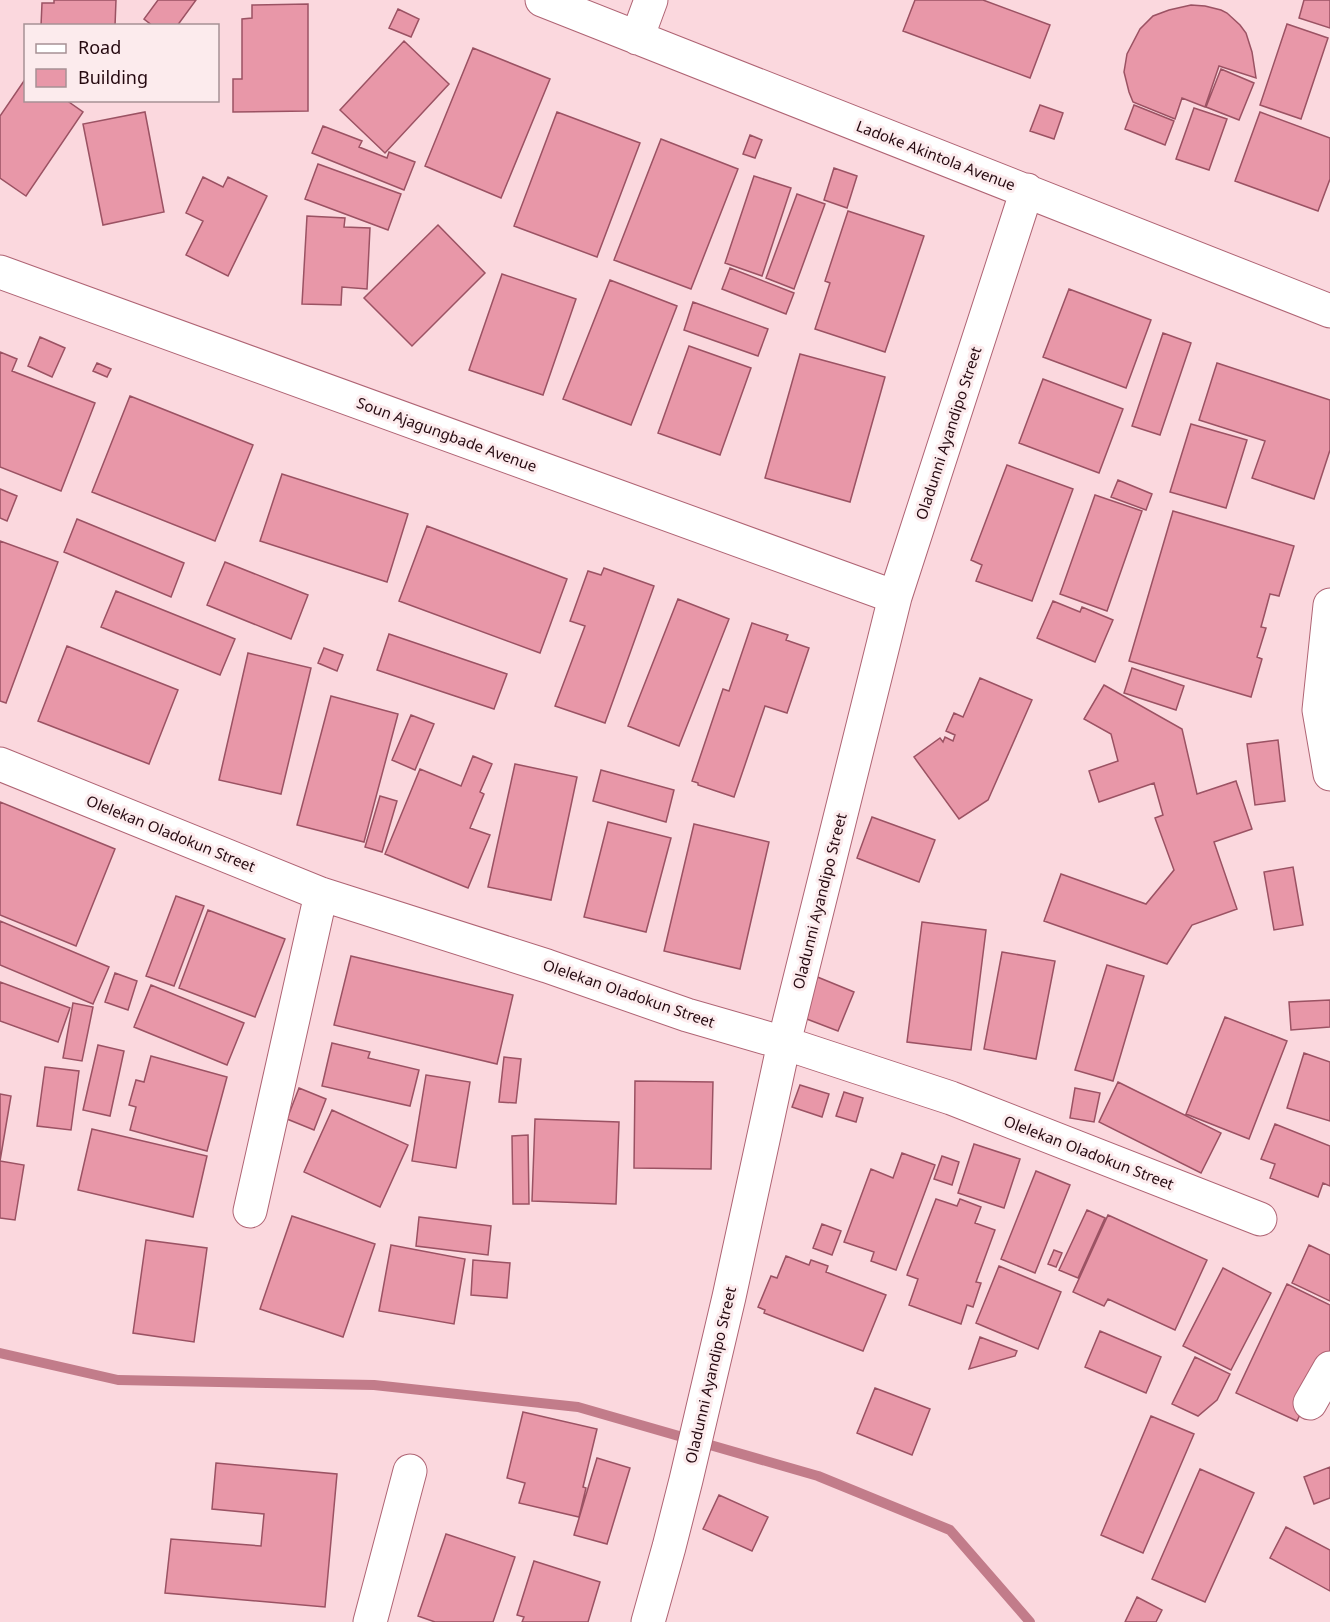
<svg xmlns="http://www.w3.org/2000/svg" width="1330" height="1622" viewBox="0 0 1330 1622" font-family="'Noto Sans',sans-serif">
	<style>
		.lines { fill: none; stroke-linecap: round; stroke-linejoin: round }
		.stream { stroke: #c27c8a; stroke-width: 10 }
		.building { fill: #e897a8; stroke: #9b5263; stroke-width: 1.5 }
		.minor-casing { stroke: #af6474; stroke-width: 35 }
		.minor { stroke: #fff; stroke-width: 33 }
		.labels { text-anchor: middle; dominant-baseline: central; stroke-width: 6; stroke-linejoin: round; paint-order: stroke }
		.street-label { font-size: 15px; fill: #250910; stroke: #fcebed }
	</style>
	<rect width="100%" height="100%" fill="#fbd8de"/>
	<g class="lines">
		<path class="stream" d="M0,1353L118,1380L374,1385L578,1407L818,1476L950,1530L1030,1622"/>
	</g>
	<path class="building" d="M54,0H116L115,26H41L42,3H54Z
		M158,0H196L177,26H153L144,19Z
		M915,0H983L1050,25L1030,78L903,31Z
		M1304,0H1330V28L1299,18Z
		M308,4V111L233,112V79H242V19L252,18V5Z
		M1191,5L1205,6L1221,10L1227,13L1240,25L1246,33L1252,52L1256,78L1219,66L1205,107L1182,98L1175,119L1133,102L1129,92L1124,72L1127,54L1140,29L1153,16L1169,10Z
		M398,9L419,19L411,37L389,28Z
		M1287,24L1328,38L1301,119L1260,105Z
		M404,41L449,84L385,153L340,110Z
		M473,48L550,79L501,198L425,166Z
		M1221,69L1254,83L1239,120L1206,107Z
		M26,78V100H66L83,112L26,196L0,178V116Z
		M1040,105L1063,113L1054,139L1030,131Z
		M1134,105L1174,121L1165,145L1125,129Z
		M1194,108L1227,119L1209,170L1176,159Z
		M145,112L164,212L103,225L83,124Z
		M557,112L640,143L597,257L514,226Z
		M1260,112L1330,138V179L1318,211L1235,181Z
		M323,126L362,141L359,147L387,158L389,152L415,162L404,190L312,153Z
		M750,135L762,140L755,158L743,154Z
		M661,139L738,169L691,289L614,260Z
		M318,164L401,194L388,230L305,199Z
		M834,168L857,176L847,208L824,200Z
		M754,176L791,188L762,276L725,263Z
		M203,177L223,187L228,177L267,196L228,276L186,255L203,221L186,213Z
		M797,194L825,204L794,289L766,278Z
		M848,211L924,236L885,352L815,329L830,283L825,281Z
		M307,216L345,218L344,227L370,228L367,289L342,287L341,305L302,304Z
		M438,225L485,273L412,346L364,298Z
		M730,268L794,293L786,314L722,289Z
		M502,274L576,299L543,395L469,370Z
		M610,280L677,306L631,425L563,399Z
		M1069,289L1151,320L1126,388L1043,357Z
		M693,302L768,329L758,356L684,330Z
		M1163,333L1191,343L1160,435L1132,426Z
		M40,337L65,348L52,377L28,366Z
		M689,346L751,368L720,455L658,433Z
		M0,352L17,359L12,371L95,403L61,491L0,467Z
		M800,354L885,377L850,502L765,478Z
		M97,363L111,369L107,377L93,371Z
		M1217,363L1330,400V450L1314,499L1252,478L1265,441L1199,420Z
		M1043,379L1123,409L1099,473L1019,443Z
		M130,396L253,445L215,541L92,492Z
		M1191,424L1247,440L1226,508L1170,492Z
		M1007,465L1073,489L1032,601L976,581L982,565L971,560Z
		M282,474L408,514L387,582L260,541Z
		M1118,480L1152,494L1146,510L1111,497Z
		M0,489L17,496L7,521L0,518Z
		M1095,495L1142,511L1107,611L1060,594Z
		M1173,511L1294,546L1279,596L1270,594L1261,627L1266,628L1257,657L1262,659L1251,697L1129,661Z
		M77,519L184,563L171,597L64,552Z
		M427,526L567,579L540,653L399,601Z
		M0,541L58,562L6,703L0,701Z
		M225,562L308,595L291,639L207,605Z
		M604,568L654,586L605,723L555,706L585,626L570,621L588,571L601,575Z
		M116,591L235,639L220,675L101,627Z
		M678,599L729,619L679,746L628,726Z
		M1053,601L1080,612L1082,607L1113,620L1095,662L1037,638Z
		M752,623L788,635L786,640L809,648L787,713L765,706L734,797L698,785V783L692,781L723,689L729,691Z
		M389,634L507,674L494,709L377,670Z
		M67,646L178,690L149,764L38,721Z
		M324,648L343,655L337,671L318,663Z
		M248,653L311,668L281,794L219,780Z
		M1132,668L1184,686L1176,710L1124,693Z
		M980,678L1032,700L988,800L959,819L914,757L940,738L943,742L945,737L953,741L955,735L946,731L954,713L963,717Z
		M1104,685L1182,729L1197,794L1236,781L1252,829L1214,842L1237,909L1192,925L1167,964L1044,921L1061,874L1146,904L1174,870L1155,818L1163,815L1154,783L1099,802L1089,771L1118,761L1111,734L1084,719Z
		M331,696L398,714L364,842L297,825Z
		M411,715L434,724L415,770L392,760Z
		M1278,740L1285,801L1255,805L1247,744Z
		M473,756L492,764L480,792L484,794L470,828L490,835L468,888L385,854L420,769L461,786Z
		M515,764L577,777L551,900L488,887Z
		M601,770L674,790L666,822L593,801Z
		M380,796L397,801L382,852L365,847Z
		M0,802L115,849L76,946L0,915Z
		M872,817L935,840L919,882L857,858Z
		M608,822L671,838L646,932L584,917Z
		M694,824L769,842L740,969L664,951Z
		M1293,867L1303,925L1274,930L1264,872Z
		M176,896L204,906L174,986L146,976Z
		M208,910L285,939L255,1017L179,988Z
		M0,921L109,967L93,1004L0,965Z
		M922,922L986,930L971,1050L907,1042Z
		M1002,952L1055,961L1036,1059L984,1049Z
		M351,956L513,995L497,1064L334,1025Z
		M1107,965L1144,976L1113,1081L1075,1070Z
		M115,973L137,981L128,1010L105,1002Z
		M815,976L854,992L838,1031L799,1016Z
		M0,982L70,1008L58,1042L0,1021Z
		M151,985L244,1023L227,1065L134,1027Z
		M1330,1000V1027L1291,1030L1289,1002Z
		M73,1003L93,1007L82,1061L63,1058Z
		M1225,1017L1287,1041L1249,1139L1186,1114Z
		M332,1043L370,1052L368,1058L419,1070L410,1106L322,1086Z
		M98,1045L124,1051L110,1116L83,1110Z
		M1304,1053L1330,1062V1121L1287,1108Z
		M151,1056L227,1077L207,1151L130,1130L136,1107L129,1105L136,1080L144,1082Z
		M504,1057L521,1059L516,1103L499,1102Z
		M45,1067L79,1071L71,1130L37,1126Z
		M426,1075L470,1082L456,1168L412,1161Z
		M635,1081L713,1082L711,1169L634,1168Z
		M1118,1082L1221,1133L1201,1173L1099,1122Z
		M800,1085L829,1094L822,1117L792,1107Z
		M299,1088L326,1099L314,1130L287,1119Z
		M1075,1088L1100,1093L1094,1122L1070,1118Z
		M844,1092L863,1098L856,1122L836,1116Z
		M0,1094L11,1096L0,1161L24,1165L15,1220L0,1218Z
		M332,1110L408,1145L380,1207L304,1172Z
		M535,1119L619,1122L616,1204L532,1201Z
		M1275,1124L1330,1146V1186L1323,1183L1318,1197L1270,1178L1275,1164L1261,1159Z
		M92,1129L207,1156L193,1217L78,1190Z
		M528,1135L529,1204H513L512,1136Z
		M974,1144L1020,1159L1004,1208L958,1193Z
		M902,1153L935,1165L896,1270L871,1261L874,1252L844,1242L871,1169L893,1178Z
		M942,1156L959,1162L952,1185L934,1179Z
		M1036,1171L1070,1185L1035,1273L1001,1259Z
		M936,1199L957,1206L960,1199L981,1207L975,1223L995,1230L976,1282L981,1283L973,1307L967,1305L961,1324L909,1305L918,1279L907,1275Z
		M1087,1210L1105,1218L1078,1278L1059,1270Z
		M1108,1215L1207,1260L1175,1330L1108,1299L1104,1306L1073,1292Z
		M292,1216L375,1244L343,1337L260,1309Z
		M419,1217L491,1226L488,1255L416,1246Z
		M822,1224L841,1231L832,1255L813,1248Z
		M146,1240L207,1248L194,1342L133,1333Z
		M391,1245L465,1259L454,1324L379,1311Z
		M1309,1245L1330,1255V1301L1292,1283Z
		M1054,1250L1062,1253L1056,1267L1048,1264Z
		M786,1256L809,1265L811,1260L828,1266L826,1272L886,1295L863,1351L764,1313L765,1310L758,1307L771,1276L777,1278Z
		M473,1260L510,1263L507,1298L471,1295Z
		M999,1266L1061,1292L1038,1349L976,1323Z
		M1223,1268L1271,1293L1231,1370L1183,1346Z
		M1287,1284L1330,1305V1351L1297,1421L1236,1393Z
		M1100,1331L1161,1357L1146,1393L1085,1367Z
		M980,1337L1017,1351L1015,1356L969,1369Z
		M1195,1357L1230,1374L1217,1400L1198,1416L1172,1404Z
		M875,1388L930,1409L912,1455L857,1433Z
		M523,1412L597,1429L583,1487L586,1488L579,1517L519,1503L525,1483L507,1478Z
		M1151,1416L1194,1434L1143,1553L1101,1535Z
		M597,1458L630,1468L607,1544L574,1535Z
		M216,1463L337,1474L325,1607L165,1593L171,1539L261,1546L264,1514L212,1509Z
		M1330,1467V1498L1314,1504L1304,1477Z
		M1200,1469L1254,1493L1205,1602L1152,1579Z
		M719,1495L768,1517L752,1551L703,1529Z
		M1286,1527L1330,1550V1591L1270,1558Z
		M446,1534L515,1557L493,1622H435L418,1616Z
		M534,1561L600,1582L588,1622H522L524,1617L517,1615Z
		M1137,1597L1162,1610L1156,1622H1125Z"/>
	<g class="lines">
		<defs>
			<path id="minor" d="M542,0L1330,311
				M637,38L651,0
				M0,272L895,597
				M1330,605L1319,710L1330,774
				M0,764L321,894L547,966L687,1015L784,1043L951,1098L1260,1219
				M250,1211L321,894
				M1310,1403L1330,1368
				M370,1622L410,1471
				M648,1622L669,1547L686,1480L729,1297L784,1043L895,597L1027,190"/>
		</defs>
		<use href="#minor" class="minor-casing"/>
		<use href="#minor" class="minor"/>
	</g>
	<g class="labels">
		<g class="street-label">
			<text transform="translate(936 155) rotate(21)">Ladoke Akintola Avenue</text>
			<text transform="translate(948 433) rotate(-72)">Oladunni Ayandipo Street</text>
			<text transform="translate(447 434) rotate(20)">Soun Ajagungbade Avenue</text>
			<text transform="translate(171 833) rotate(22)">Olelekan Oladokun Street</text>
			<text transform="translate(819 901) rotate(-76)">Oladunni Ayandipo Street</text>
			<text transform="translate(629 993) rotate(19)">Olelekan Oladokun Street</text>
			<text transform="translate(1089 1152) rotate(21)">Olelekan Oladokun Street</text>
			<text transform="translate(710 1375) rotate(-77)">Oladunni Ayandipo Street</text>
		</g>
	</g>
	<rect x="24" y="24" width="195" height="78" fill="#fcebed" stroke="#a69195" stroke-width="1.5"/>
	<rect x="36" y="44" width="30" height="9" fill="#ffffff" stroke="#a69195" stroke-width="1.5"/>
	<text x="78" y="54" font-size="18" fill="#250910">Road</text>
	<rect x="36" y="69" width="30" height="18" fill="#e897a8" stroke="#a69195" stroke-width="1.5"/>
	<text x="78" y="84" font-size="18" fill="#250910">Building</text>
</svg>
